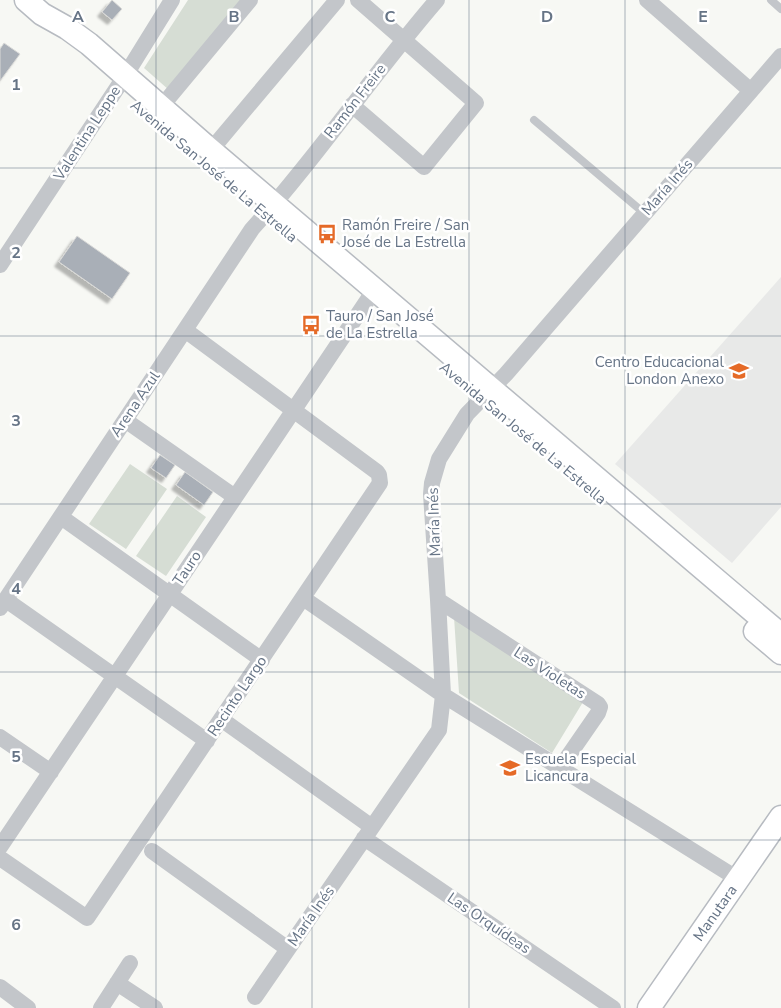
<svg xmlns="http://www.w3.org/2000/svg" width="781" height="1008" viewBox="0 0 781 1008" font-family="'Nunito Sans',sans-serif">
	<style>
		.built { fill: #e8e9e8 }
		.green { fill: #d6ddd4 }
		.building { fill: #a9afb7; stroke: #d9d9d7; filter: url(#shadow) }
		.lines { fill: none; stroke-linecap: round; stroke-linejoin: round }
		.secondary-casing { stroke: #b7bbc1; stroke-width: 25 }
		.lane { stroke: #c3c6ca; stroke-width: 8 }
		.street { stroke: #c3c6ca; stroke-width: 16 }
		.secondary { stroke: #fff; stroke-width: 22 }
		.grid { fill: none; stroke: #667486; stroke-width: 1; stroke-opacity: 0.55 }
		.labels { text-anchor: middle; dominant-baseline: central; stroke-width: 5; stroke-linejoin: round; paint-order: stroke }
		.street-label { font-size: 15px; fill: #667486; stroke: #fff }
		.poi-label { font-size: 15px; fill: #667486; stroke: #fff; text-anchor: start }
		.grid-label { font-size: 16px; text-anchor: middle; font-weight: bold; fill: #667486; stroke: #fff; stroke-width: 5; stroke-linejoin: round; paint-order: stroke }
	</style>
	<defs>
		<filter id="shadow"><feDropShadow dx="-4.5" dy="4.5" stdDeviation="1" flood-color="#0004"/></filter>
	</defs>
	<rect width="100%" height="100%" fill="#f7f8f4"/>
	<path class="built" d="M781,277V507L732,563L615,464Z"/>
	<path class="green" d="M188,0H245L169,90L144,68Z
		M130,464L167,489L126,549L89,524Z
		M177,496L206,517L166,576L136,556Z
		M454,617L583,702L552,753L459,693Z"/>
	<path class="building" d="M112,0L122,9L112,20L102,12Z
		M4,43L20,54L0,81V49Z
		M77,236L130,273L112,299L59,262Z
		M160,455L175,465L166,478L151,468Z
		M185,472L213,492L204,505L176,485Z"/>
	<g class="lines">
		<defs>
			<path id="secondary" d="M26,0L42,14L67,28L89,44L207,147L781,635
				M755,631L781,653
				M649,1008L781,817"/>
		</defs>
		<use href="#secondary" class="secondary-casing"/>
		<path class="lane" d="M771,0L781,9
			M534,120L644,213"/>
		<path class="street" d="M647,0L751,91
			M352,105L424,167L476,103L358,0
			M161,107L250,0
			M211,150L337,0
			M0,265L125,76L172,0
			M125,420L235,497
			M61,517L262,660
			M303,598L443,695L738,879
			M6,600L207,741
			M438,600L598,704L600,707L598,713L560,768
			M0,608L252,229C318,156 373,74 437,0
			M221,719L372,827
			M0,737L51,772
			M364,838L613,1008
			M0,847L375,289
			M152,851L288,949
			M0,858L87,918L380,483L379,475L377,472L185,330
			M117,983L155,1008
			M0,987L28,1008
			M255,997L439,730L443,695L438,600L431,494L432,483L439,459L467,414L506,374L781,56
			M101,1008L130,963"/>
		<use href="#secondary" class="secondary"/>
	</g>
	<path class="grid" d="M156,0V1008M312,0V1008M469,0V1008M625,0V1008M0,168H781M0,336H781M0,504H781M0,672H781M0,840H781"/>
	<defs>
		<symbol id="bus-bare" viewBox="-9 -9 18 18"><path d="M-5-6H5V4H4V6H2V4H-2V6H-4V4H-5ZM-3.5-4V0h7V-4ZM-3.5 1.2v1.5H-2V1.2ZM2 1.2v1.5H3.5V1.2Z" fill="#e56a27" stroke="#fff" stroke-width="2.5" paint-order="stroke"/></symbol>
		<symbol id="school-bare" viewBox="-9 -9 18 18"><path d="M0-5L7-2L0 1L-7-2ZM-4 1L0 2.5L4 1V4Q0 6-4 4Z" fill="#e56a27" stroke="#fff" stroke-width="2.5" paint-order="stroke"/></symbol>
	</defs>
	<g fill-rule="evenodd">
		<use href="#bus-bare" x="313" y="220" width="28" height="28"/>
		<use href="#bus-bare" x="297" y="311" width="28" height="28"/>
		<use href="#school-bare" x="725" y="357" width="28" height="28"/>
		<use href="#school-bare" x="496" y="754" width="28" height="28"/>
	</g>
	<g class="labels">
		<g class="street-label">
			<text transform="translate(355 101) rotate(-52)">Ramón Freire</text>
			<text transform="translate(87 133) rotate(-57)">Valentina Leppe</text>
			<text transform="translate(214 171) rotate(40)">Avenida San José de La Estrella</text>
			<text transform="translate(667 187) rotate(-49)">María Inés</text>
			<text transform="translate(135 404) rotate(-56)">Arena Azul</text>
			<text transform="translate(523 433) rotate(40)">Avenida San José de La Estrella</text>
			<text transform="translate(434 522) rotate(-92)">María Inés</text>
			<text transform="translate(187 568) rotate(-56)">Tauro</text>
			<text transform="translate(550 673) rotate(33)">Las Violetas</text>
			<text transform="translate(237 696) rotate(-56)">Recinto Largo</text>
			<text transform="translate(715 913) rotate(-55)">Manutara</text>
			<text transform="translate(311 916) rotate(-55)">María Inés</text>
			<text transform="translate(489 923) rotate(34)">Las Orquídeas</text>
		</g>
		<g class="poi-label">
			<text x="342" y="225">Ramón Freire / San<tspan x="342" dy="17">José de La Estrella</tspan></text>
			<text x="326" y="316">Tauro / San José<tspan x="326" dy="17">de La Estrella</tspan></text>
			<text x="724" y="362" text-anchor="end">Centro Educacional<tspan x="724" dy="17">London Anexo</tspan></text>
			<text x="525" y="759">Escuela Especial<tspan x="525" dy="17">Licancura</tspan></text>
		</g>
	</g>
	<g class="grid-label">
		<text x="78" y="22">A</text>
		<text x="234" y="22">B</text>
		<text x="390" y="22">C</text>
		<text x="547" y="22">D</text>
		<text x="703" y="22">E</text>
		<text x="16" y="90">1</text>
		<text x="16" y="258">2</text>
		<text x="16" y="426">3</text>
		<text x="16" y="594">4</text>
		<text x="16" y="762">5</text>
		<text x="16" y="930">6</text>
	</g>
</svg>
